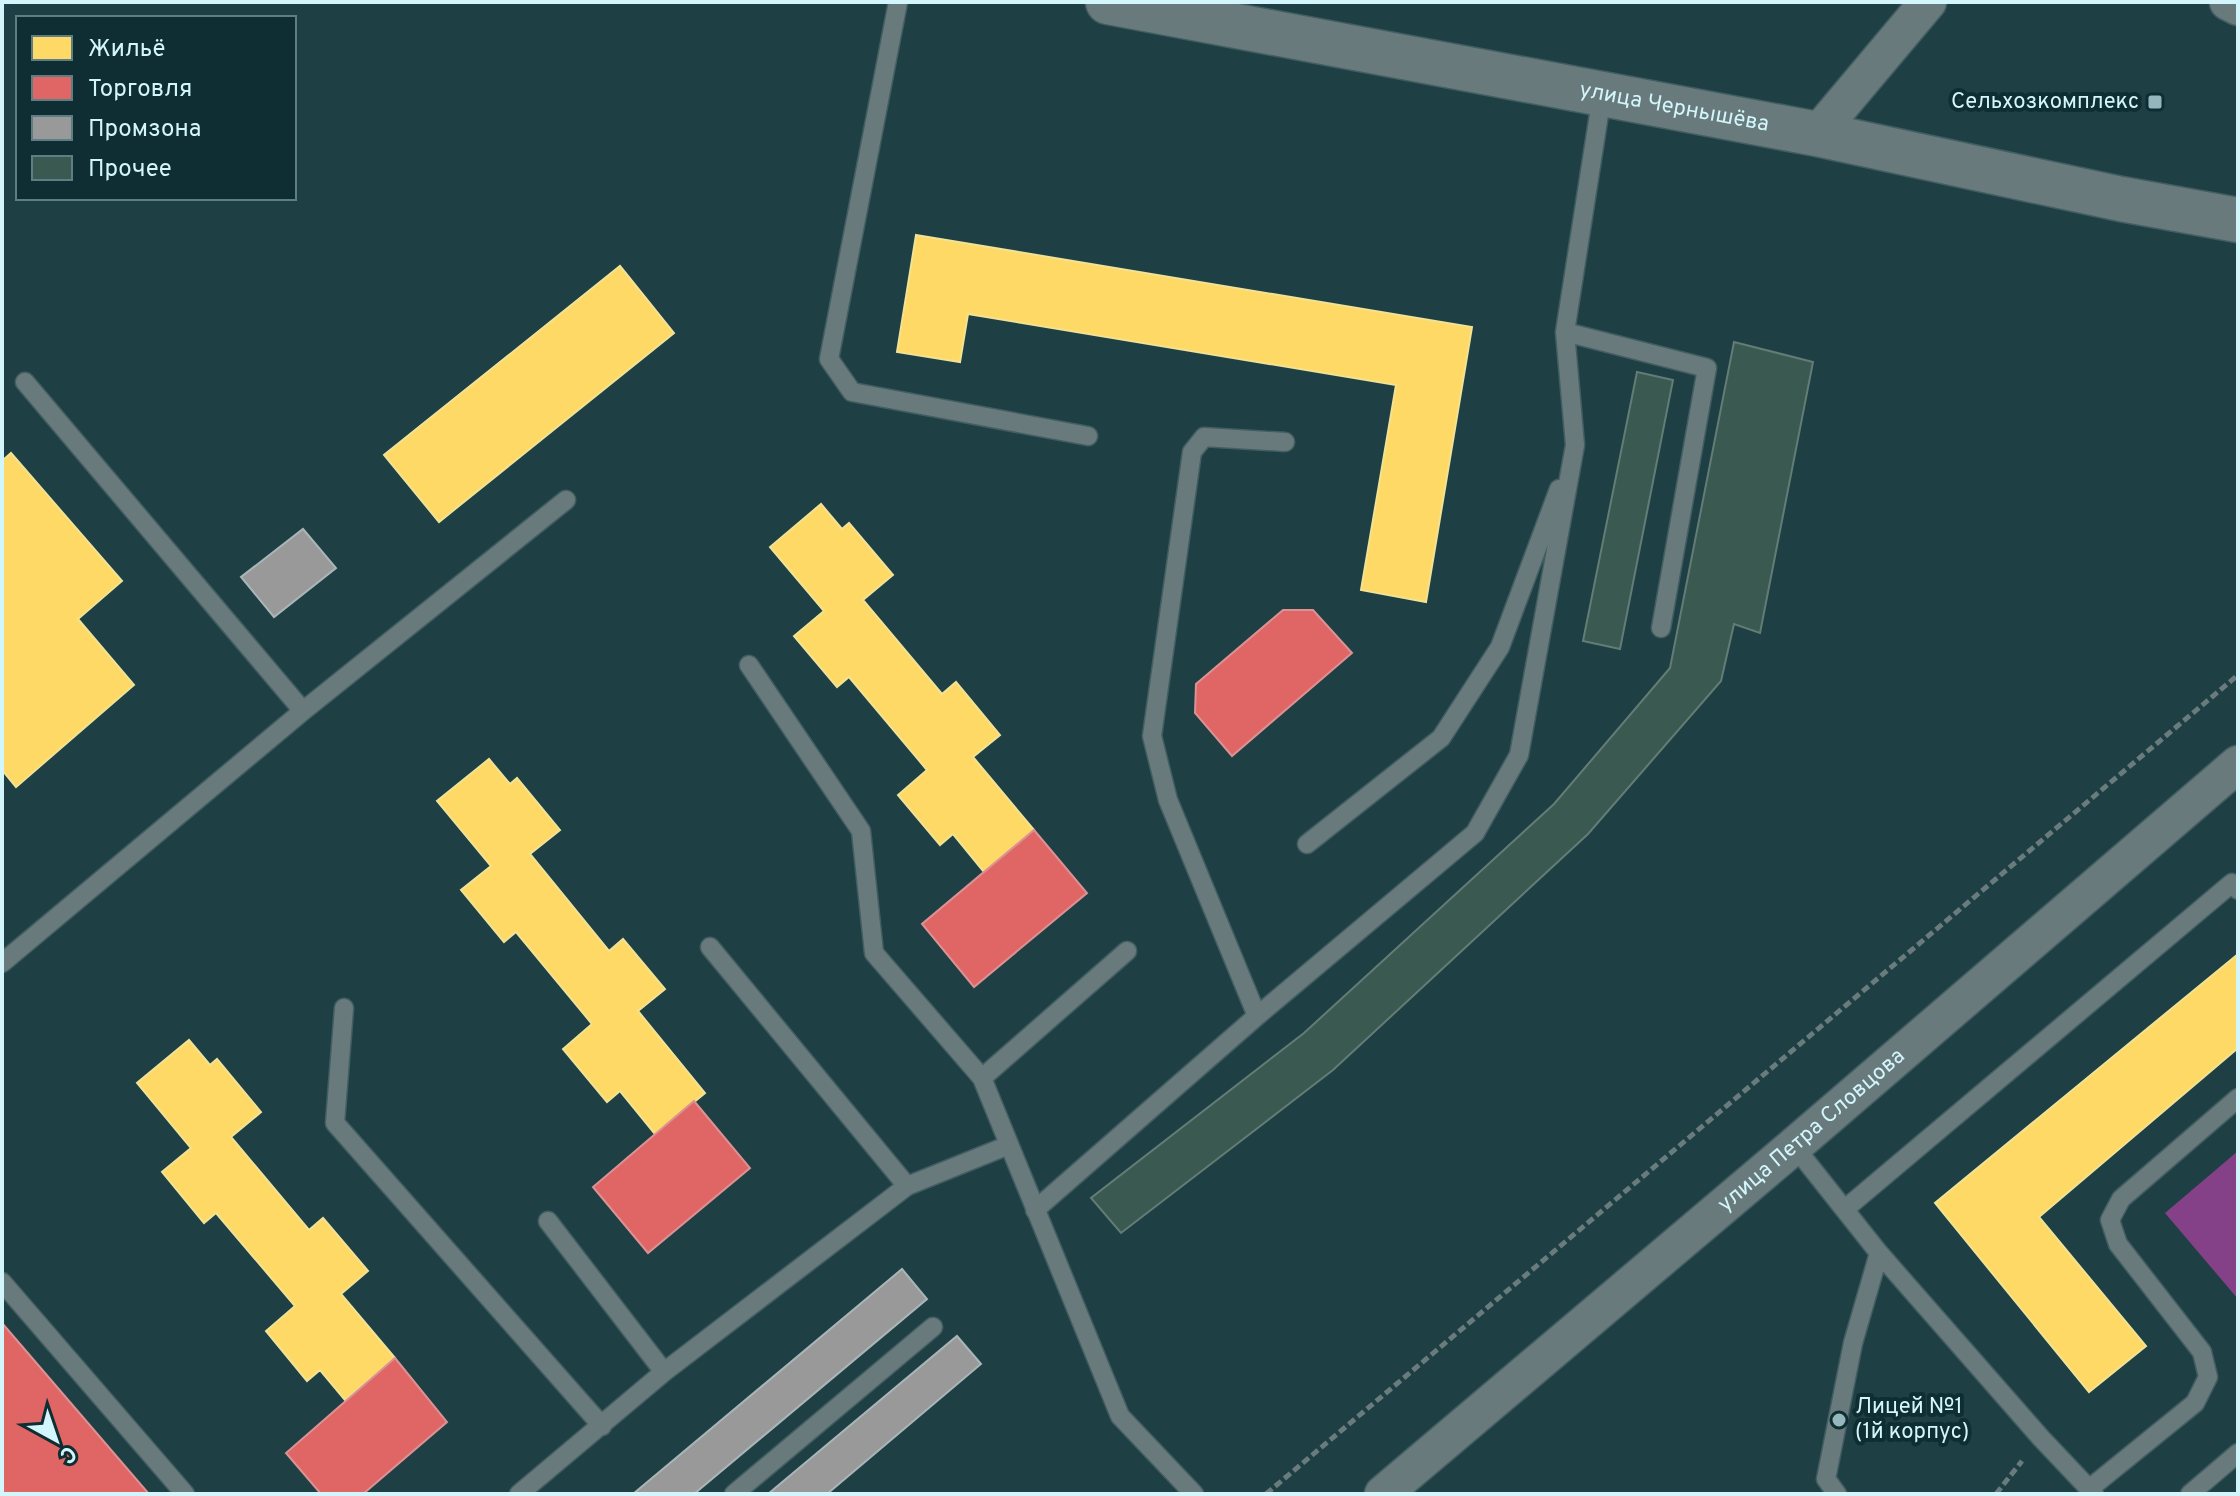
<svg xmlns="http://www.w3.org/2000/svg" width="2240" height="1496" viewBox="0 0 2240 1496" font-family="Overpass,sans-serif">
	<style>
		.green { fill: #844187 }
		.homes { fill: #ffd966; stroke: #f2e293; stroke-width: 2 }
		.shops { fill: #e06666; stroke: #dc9193; stroke-width: 2 }
		.industry { fill: #999; stroke: #aab5b7; stroke-width: 2 }
		.building { fill: #3a5a51; stroke: #647c76; stroke-width: 2 }
		.lines { fill: none; stroke-linecap: round; stroke-linejoin: round }
		.service-casing { stroke: #425e63; stroke-width: 21 }
		.minor-casing { stroke: #425e63; stroke-width: 39 }
		.tertiary-casing { stroke: #425e63; stroke-width: 47 }
		.path { stroke: #6a7b7d; stroke-width: 5; stroke-dasharray: 8 4; stroke-linecap: butt }
		.service { stroke: #697a7c; stroke-width: 18 }
		.minor { stroke: #697a7c; stroke-width: 36 }
		.tertiary { stroke: #697a7c; stroke-width: 44 }
		.poi-dot { fill: #94b6bc; stroke: #0f2e33; stroke-width: 3 }
		.labels { text-anchor: middle; dominant-baseline: central; stroke-width: 8; stroke-linejoin: round; paint-order: stroke }
		.poi-label { font-size: 22px; fill: #d3f6fc; stroke: #0f2e33; text-anchor: end }
		.street-label { font-size: 22px; fill: #d3f6fc; stroke: #0f2e33 }
	</style>
	<rect width="100%" height="100%" fill="#1e4045"/>
	<path class="green" d="M2238,1151V1299L2165,1213Z"/>
	<path class="homes" d="M916,235L1472,327L1426,602L1361,590L1396,385L968,314L960,362L897,352Z
		M620,266L674,333L439,522L384,455Z
		M11,453L122,581L78,619L134,685L16,787L2,770V461Z
		M821,504L842,529L849,523L893,575L863,600L942,694L956,682L1000,735L973,757L1034,830L984,872L953,834L940,845L898,795L927,770L849,677L837,687L794,636L824,611L770,547Z
		M489,759L510,784L517,778L560,830L530,854L609,951L623,939L665,989L638,1011L705,1093L655,1134L620,1091L607,1102L563,1049L592,1024L516,932L504,942L461,890L491,866L437,801Z
		M2238,954V1048L2039,1217L2146,1346L2089,1392L1935,1203Z
		M189,1040L210,1065L217,1059L261,1112L231,1137L309,1230L323,1218L368,1271L341,1294L395,1358L345,1400L320,1370L307,1381L266,1331L295,1306L216,1213L204,1223L162,1172L191,1148L137,1083Z"/>
	<path class="shops" d="M1283,610H1313L1352,653L1232,756L1195,713L1196,684Z
		M1034,830L1087,893L974,987L922,924Z
		M694,1101L750,1168L648,1253L593,1187Z
		M2,1323L149,1494H2Z
		M395,1358L447,1422L363,1494H321L286,1453Z"/>
	<path class="industry" d="M303,529L336,568L274,617L241,577Z
		M902,1269L927,1299L694,1494H633Z
		M957,1336L981,1364L827,1494H768Z"/>
	<path class="building" d="M1734,342L1813,362L1760,633L1734,624L1721,681L1588,834L1333,1070L1121,1233L1091,1198L1304,1033L1554,804L1670,668Z
		M1637,372L1673,380L1620,649L1583,641Z"/>
	<g class="lines">
		<defs>
			<path id="service" d="M898,2L829,359L852,392L1088,436
				M1565,332L1707,368L1661,628
				M25,382L303,711
				M749,665L861,831L874,953L982,1078L1120,1416L1194,1494
				M1307,844L1441,738L1500,647L1559,489
				M710,947L907,1186
				M2,963L303,711L566,500
				M344,1008L335,1123L602,1426
				M1257,1016L1168,800L1152,736L1192,452L1204,437L1285,442
				M982,1078L1127,951
				M1794,1146L1879,1253L2041,1438L2094,1494
				M1845,1209L2232,883L2238,890
				M1035,1210L1257,1016L1475,833L1519,755L1575,445L1565,332L1602,95
				M548,1221L664,1372
				M2,1282L185,1494
				M2089,1489L2195,1403L2208,1377L2202,1352L2118,1244L2110,1220L2121,1199L2238,1098
				M519,1494L664,1372L907,1186L1009,1145
				M734,1494L933,1327
				M1837,1494L1826,1479L1853,1343L1879,1253
				M2190,1494L2238,1453"/>
			<g id="minor">
				<path d="M2228,2L2238,7"/>
				<path d="M1817,134L1928,2"/>
				<path id="s1" d="M1383,1494L1794,1146L2238,764"/>
			</g>
			<g id="tertiary">
				<path id="s2" d="M1108,2L1817,134L2121,199L2238,220"/>
			</g>
		</defs>
		<use href="#service" class="service-casing"/>
		<use href="#minor" class="minor-casing"/>
		<use href="#tertiary" class="tertiary-casing"/>
		<path class="path" d="M1266,1494L2238,675
			M1996,1494L2022,1461"/>
		<use href="#service" class="service"/>
		<use href="#minor" class="minor"/>
		<use href="#tertiary" class="tertiary"/>
	</g>
	<g class="poi-dot">
		<rect x="2147" y="94" width="16" height="16" rx="4"/>
		<circle cx="1839" cy="1420" r="8"/>
	</g>
	<g class="labels">
		<g class="poi-label">
			<text x="2139" y="102">Сельхозкомплекс</text>
			<text x="1855" y="1407" text-anchor="start">Лицей №1<tspan x="1855" dy="25">(1й корпус)</tspan></text>
		</g>
		<g class="street-label">
			<text stroke="none"><textPath href="#s2" startOffset="576">улица Чернышёва</textPath></text>
			<text stroke="none"><textPath href="#s1" startOffset="562">улица Петра Словцова</textPath></text>
		</g>
	</g>
	<rect width="2240" height="1496" fill="none" stroke="#d3f6fc" stroke-width="8"/>
	<rect x="16" y="16" width="280" height="184" fill="#0f2e33" stroke="#5d7e83" stroke-width="2"/>
	<rect x="32" y="36" width="40" height="24" fill="#ffd966" stroke="#5d7e83" stroke-width="2"/>
	<text x="88" y="56" font-size="24" fill="#d3f6fc">Жильё</text>
	<rect x="32" y="76" width="40" height="24" fill="#e06666" stroke="#5d7e83" stroke-width="2"/>
	<text x="88" y="96" font-size="24" fill="#d3f6fc">Торговля</text>
	<rect x="32" y="116" width="40" height="24" fill="#999999" stroke="#5d7e83" stroke-width="2"/>
	<text x="88" y="136" font-size="24" fill="#d3f6fc">Промзона</text>
	<rect x="32" y="156" width="40" height="24" fill="#3a5a51" stroke="#5d7e83" stroke-width="2"/>
	<text x="88" y="176" font-size="24" fill="#d3f6fc">Прочее</text>
	<g transform="translate(56 1440) rotate(140)" stroke="#0f2e33" stroke-width="6" paint-order="stroke">
	<path d="M0-6L14 30L0 20L-14 30Z" fill="#d3f6fc"/>
	<text y="-12" font-size="22" font-weight="bold" text-anchor="middle" fill="#d3f6fc">С</text>
	</g>
</svg>
